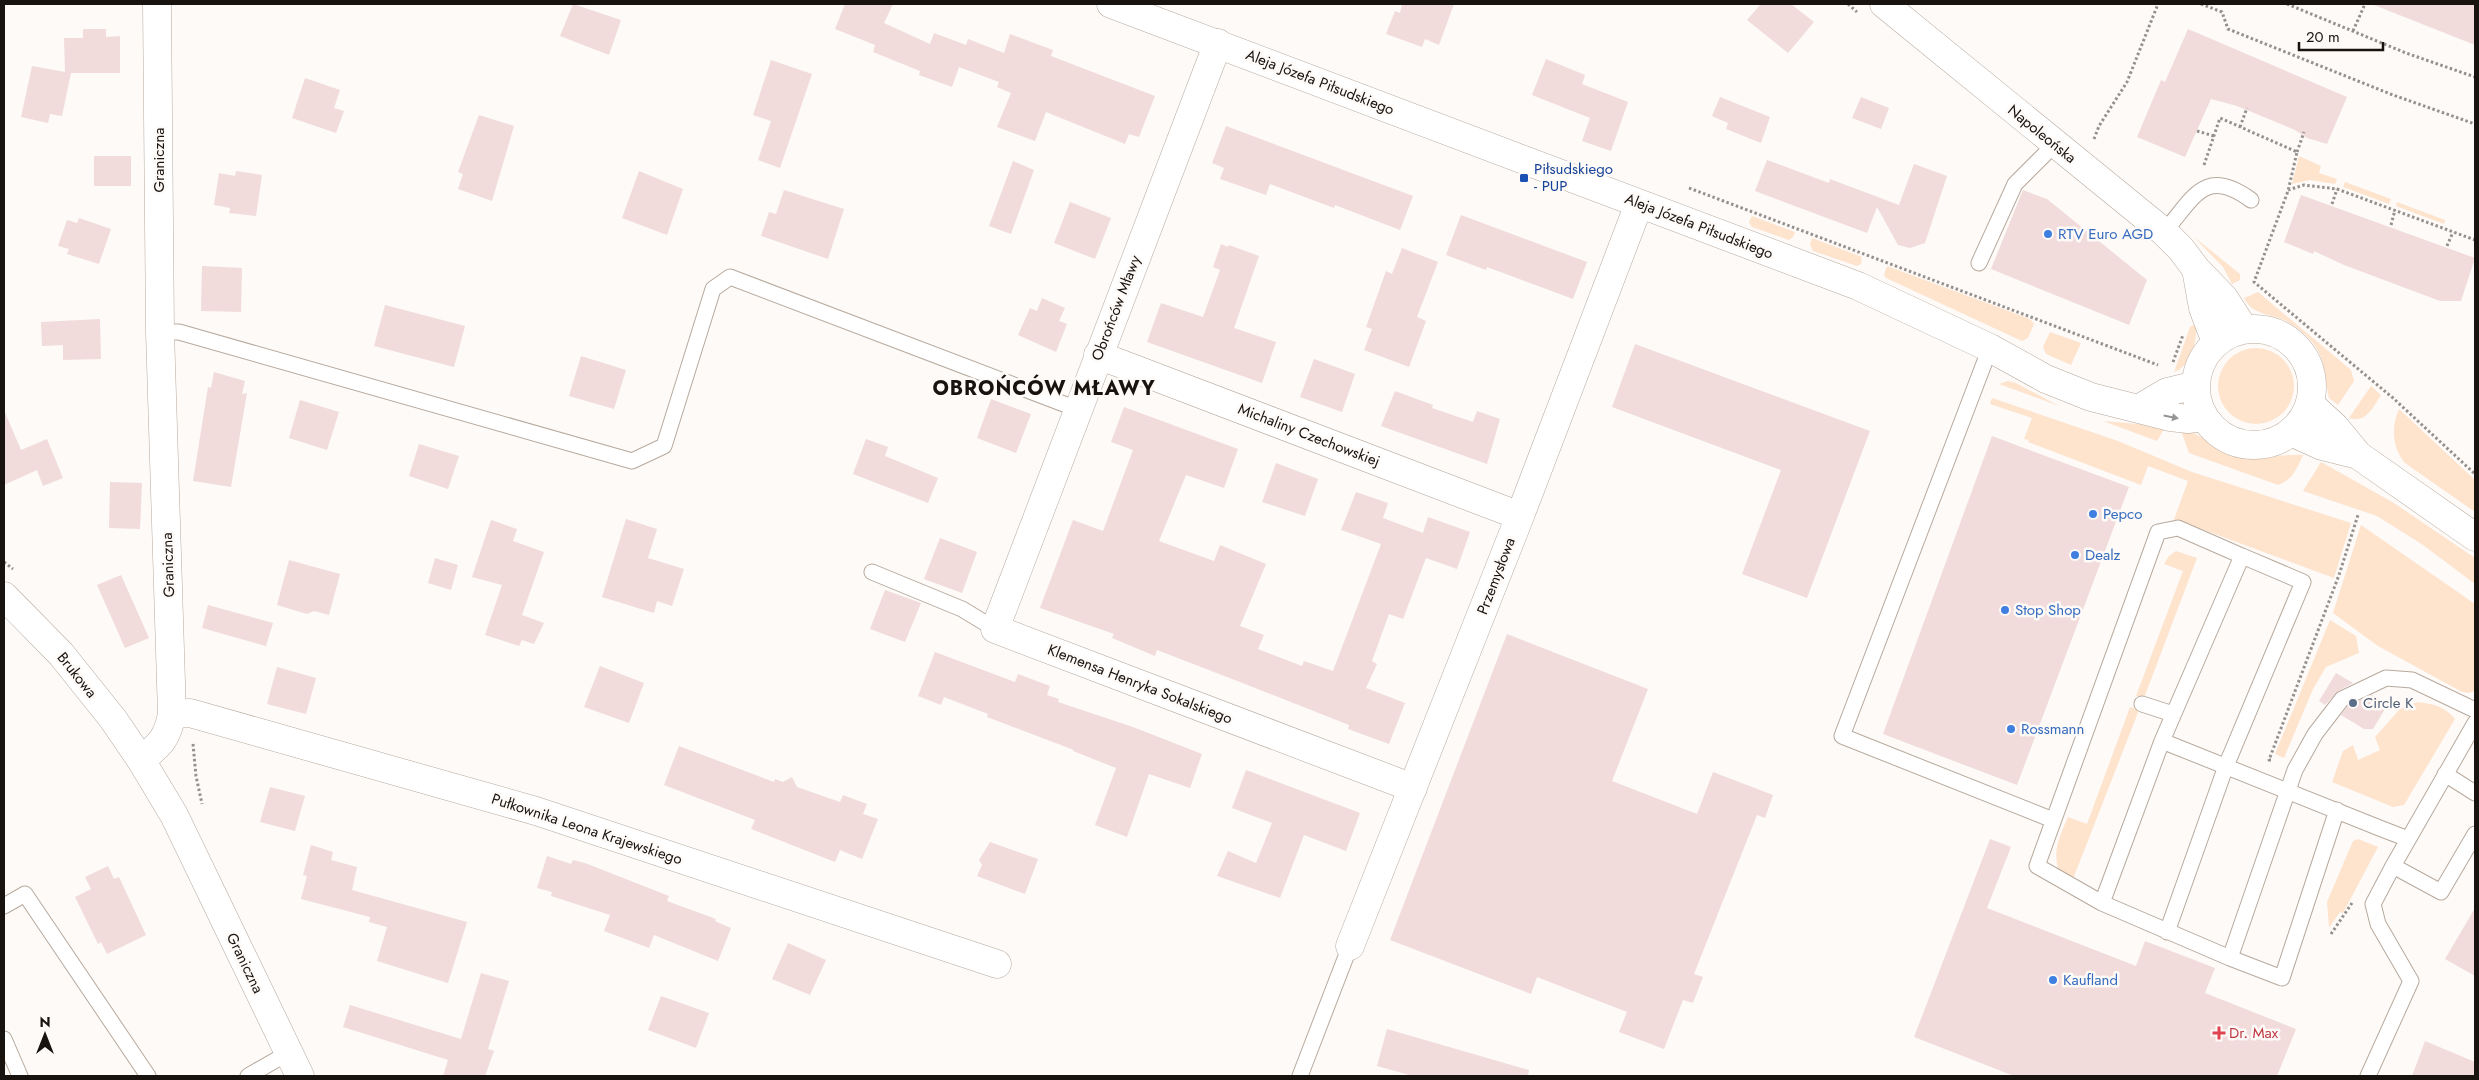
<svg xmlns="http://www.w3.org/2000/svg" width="2479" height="1080" viewBox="0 0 2479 1080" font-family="Jost,sans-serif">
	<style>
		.green { fill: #fee3cd }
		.building { fill: #f1dcdb }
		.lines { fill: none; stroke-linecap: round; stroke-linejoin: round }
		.service-casing { stroke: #b7a99d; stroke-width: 17 }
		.minor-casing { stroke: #b7a99d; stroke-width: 29 }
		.tertiary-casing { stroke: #b7a99d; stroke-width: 29 }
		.secondary-casing { stroke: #b7a99d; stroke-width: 29 }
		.path { stroke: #94908d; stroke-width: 3; stroke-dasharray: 2.5 2.5; stroke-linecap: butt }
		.service { stroke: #fff; stroke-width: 15 }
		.minor { stroke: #fff; stroke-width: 28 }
		.tertiary { stroke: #fff; stroke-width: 28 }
		.secondary { stroke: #fff; stroke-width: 28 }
		.oneway { fill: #979593 }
		.transit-dot { fill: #1a4fb4; stroke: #fdfaf8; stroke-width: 2 }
		.shop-dot { fill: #3f7fe0; stroke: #fdfaf8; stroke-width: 2 }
		.service-dot { fill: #5c6f8a; stroke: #fdfaf8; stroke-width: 2 }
		.health-dot { fill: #e0444e; stroke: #fdfaf8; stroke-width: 2 }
		.labels { text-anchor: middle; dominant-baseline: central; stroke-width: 5; stroke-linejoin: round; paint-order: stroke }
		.street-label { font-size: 15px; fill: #18130f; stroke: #fdfaf8 }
		.transit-label { font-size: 15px; fill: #164399; stroke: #fdfaf8; text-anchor: start }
		.shop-label { font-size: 15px; fill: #366cbe; stroke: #fdfaf8; text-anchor: start }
		.service-label { font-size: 15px; fill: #4e5e75; stroke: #fdfaf8; text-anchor: start }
		.health-label { font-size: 15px; fill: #be3a42; stroke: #fdfaf8; text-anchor: start }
		.district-label { font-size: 20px; font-weight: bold; letter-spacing: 1px; fill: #18130f; stroke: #fdfaf8 }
	</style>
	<rect width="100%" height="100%" fill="#fdfaf8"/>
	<path class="green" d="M2299,156L2321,166L2319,173L2337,179L2335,184L2310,180L2292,184Z
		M2345,182L2391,199L2389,204L2343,187Z
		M2397,202L2445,220L2444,224L2396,206Z
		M1752,216L1795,232L1793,237L1789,240L1752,227L1749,222Z
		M2193,236L2240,274V280L2232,284L2223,267Z
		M1812,238L1862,257L1861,264L1857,266L1813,251L1810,244Z
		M1887,266L2030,319L2034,324L2028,338L2022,341L1886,278L1884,275Z
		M2258,292L2351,370L2354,381L2338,405L2329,398C2325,381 2326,365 2317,349C2311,338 2297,327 2286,321C2270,313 2253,316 2244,298Z
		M2197,323C2196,342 2193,365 2174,372L2190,327Z
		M2050,332L2081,343L2071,365L2046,354L2043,347Z
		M2218 386a38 38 0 1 1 76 0a38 38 0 1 1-76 0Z
		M2008,381L2016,383L2059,406L1999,384Z
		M2371,386L2381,395C2373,407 2366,424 2349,418Z
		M1992,398L2118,441L2192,472L2351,523L2334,578L2193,526L2172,525L2188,481L2148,466L2141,485L2028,442L2029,440L2024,439L2032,418L1990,404Z
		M2399,409L2475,480V512L2405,463C2392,448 2391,426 2399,409Z
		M2103,421L2163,426L2164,429L2157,441Z
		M2180,428C2201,433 2217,450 2237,455C2259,462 2281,453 2303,455C2297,468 2293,480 2278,485L2189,453Z
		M2321,462L2394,503L2475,558V584L2423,545L2377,516L2303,491Z
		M2361,525L2475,604L2474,691L2469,693L2462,692L2378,646L2333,613Z
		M2176,551L2197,558L2144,698L2136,696L2183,571L2164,564L2169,556Z
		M2330,620L2356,636L2359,653L2326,667L2313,689L2284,758L2275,754Z
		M2417,702C2434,704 2444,706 2455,719L2404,805L2393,807L2332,782L2343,751L2353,745L2358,760L2380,750L2375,737L2400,709Z
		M2130,707L2139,710L2073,879L2059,871C2052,850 2060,836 2068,817L2087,824Z
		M2358,839L2378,847L2343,913L2340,912L2329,928L2327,902L2353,841Z"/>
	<path class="building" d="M573,4L621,20L609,55L560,36Z
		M845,4H893L884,23L930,44L934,33L966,45L968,39L1004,53L1010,34L1053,50L1051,56L1155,96L1139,137L1129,134L1125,144L1046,112L1035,141L997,127L1011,93L997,87L999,82L959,67L952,87L919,75L920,71L873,52L875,45L835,29Z
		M1402,4H1454L1439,45L1425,39L1422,47L1386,34L1395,11L1400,13Z
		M1761,4H1791L1814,22L1788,53L1747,20Z
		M2374,4H2475V45L2374,5Z
		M83,29H106V37L120,36V73H71L62,116L50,114L48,123L21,117L32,66L65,72L64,38H83Z
		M2188,29L2347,97L2327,144L2307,138L2295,130L2237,106L2211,99L2185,157L2137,137L2161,80L2165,82Z
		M1546,59L1585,75L1582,84L1628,102L1611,151L1582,141L1590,118L1532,95Z
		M771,60L812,74L780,168L758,160L771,121L753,115Z
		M305,78L340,90L334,108L344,111L336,133L292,118Z
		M1720,97L1770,117L1761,143L1726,129L1728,123L1712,116Z
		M1861,97L1889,108L1881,129L1852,118Z
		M479,115L514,126L492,201L458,189L463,174L458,172Z
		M1226,126L1413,196L1400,230L1335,205L1334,208L1270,184L1266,195L1220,179L1224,168L1212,163Z
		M94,156H131V186H94Z
		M1767,160L1829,183L1830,179L1899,205L1914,164L1947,176L1925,243L1910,248L1898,245L1877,207L1867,233L1755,191Z
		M1013,161L1034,170L1011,234L989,226Z
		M236,171L262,175L256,216L229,213L230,208L214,205L219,173L235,176Z
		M639,171L683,189L667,235L622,218Z
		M784,190L844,209L828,259L761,236L769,212L776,214Z
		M2023,190L2047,199L2147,280L2129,325L1991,269Z
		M2301,195L2475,258L2461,301H2440L2344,265L2314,251L2313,254L2284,242Z
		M1070,202L1111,218L1095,259L1054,243Z
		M1461,215L1587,262L1573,299L1487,267L1486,270L1446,255Z
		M79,218L111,229L99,264L67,254L69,249L58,246L67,220L77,223Z
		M1221,244L1228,247L1229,245L1259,256L1234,328L1276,342L1262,383L1147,342L1161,303L1203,317L1220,270L1213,267Z
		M1402,248L1438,262L1417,317L1426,321L1409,367L1364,350L1372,329L1366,327L1386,271L1392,274Z
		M202,266L242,268L241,312L201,311Z
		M1042,298L1065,308L1059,321L1067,324L1056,352L1018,335L1030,308L1037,311Z
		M385,305L465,326L454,367L374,346Z
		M100,319L101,359L63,360V345L42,346L41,322Z
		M1635,344L1870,431L1807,598L1742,574L1781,470L1612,407Z
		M581,356L626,370L614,409L569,396Z
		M1314,359L1355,374L1342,412L1300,397Z
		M214,372L245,381L242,394L247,393L231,487L193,481L208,387L211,388Z
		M1395,391L1433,405L1432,408L1473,422L1477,411L1500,419L1487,464L1381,426Z
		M991,399L1031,414L1016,453L977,438Z
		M300,400L339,412L327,450L289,438Z
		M1124,407L1238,449L1224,488L1186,475L1159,541L1214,561L1220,545L1266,564L1240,626L1264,635L1258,649L1302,666L1304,661L1333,671L1381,544L1341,530L1356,492L1388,503L1383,518L1423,533L1428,517L1470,532L1457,569L1426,558L1403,619L1389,614L1372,661L1377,664L1366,688L1405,703L1389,744L1348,729L1349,725L1245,684L1157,650L1155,656L1112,638L1114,634L1040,608L1073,520L1103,531L1133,450L1111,442Z
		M4,410L21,450L47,439L63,478L43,486L37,470L4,485Z
		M1992,436L2129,487L2017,785L1883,734Z
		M866,439L888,447L885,456L938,478L928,503L853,474Z
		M419,444L459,456L448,489L409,476Z
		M1276,463L1318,479L1305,516L1262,502Z
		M110,482L142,483L140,529L109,528Z
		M626,519L657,529L648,558L684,569L672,606L657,601L654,613L602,597Z
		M491,520L517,529L513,541L544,552L522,615L544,623L534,644L522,640L519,646L485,635L502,585L472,577Z
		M940,538L977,552L962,593L924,579Z
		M435,558L458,565L451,590L428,583Z
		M289,560L340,574L329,615L314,611L307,614L277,605Z
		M121,575L149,638L125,648L97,585Z
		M885,590L921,603L905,642L870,629Z
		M208,605L273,623L266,646L202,628Z
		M1507,634L1648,689L1612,781L1697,814L1713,772L1773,795L1765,818L1757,815L1694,974L1703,977L1693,1003L1683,1000L1664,1049L1619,1032L1627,1012L1537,977L1531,994L1390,940Z
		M935,652L1015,682L1018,674L1050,686L1047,695L1059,699L1058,702L1133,727L1202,754L1190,788L1149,774L1127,837L1095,825L1116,768L1073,751L1074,750L987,717L988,714L944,697L941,705L918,696Z
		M600,666L644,683L629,723L584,707Z
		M277,667L316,678L306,714L267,704Z
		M2336,673L2353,683L2338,691L2325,705L2319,701Z
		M2372,695L2388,704L2373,729H2364L2341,715L2348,706Z
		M679,746L774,782L775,779L783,782L792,777L797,787L840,802L843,795L867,804L863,814L878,819L862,859L840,850L835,862L751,829L755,820L664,785Z
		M1246,770L1360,813L1346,851L1304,835L1280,898L1217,876L1228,851L1256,863L1272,823L1232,808Z
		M270,787L305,796L295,831L260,822Z
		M1990,839L2011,847L1987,908L2136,966L2145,941L2215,968L2205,993L2296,1029L2277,1076H2014L1914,1037Z
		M990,842L1038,859L1025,894L977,876L982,865L979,860Z
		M311,845L333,852L331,860L357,867L352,890L467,922L448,983L377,961L387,927L369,922L370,917L301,899L307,876L303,875Z
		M547,856L571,864L573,860L585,863L669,896L667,901L716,919L715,921L731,928L718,961L654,935L649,948L604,931L610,915L551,896L552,892L537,888Z
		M108,866L114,879L119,877L146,935L107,954L101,942L98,944L75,897L91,889L85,877Z
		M2475,908V976L2445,959Z
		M788,943L826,960L810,995L772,979Z
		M481,973L509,981L488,1049L494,1051L485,1076H443L448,1060L343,1027L350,1005L461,1039Z
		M661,996L709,1013L696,1048L648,1030Z
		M1387,1029L1529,1070L1528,1076H1413L1377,1066Z
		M2425,1041L2475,1062V1076H2412Z"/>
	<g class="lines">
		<defs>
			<path id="service" d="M2164,232C2194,198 2204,166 2251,200
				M1979,263L2015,184L2054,145
				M160,332H179L632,461L664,446L713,289L730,277L1077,409
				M1990,348L1842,736L2053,820
				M872,572L962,609L995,629
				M2142,704L2173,714
				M2445,774L2475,793
				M2337,810L2282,978L2230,958L2102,903L2037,866L2158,532L2178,528L2242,556L2162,741L2382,829L2408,839
				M2393,866L2441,892L2475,834
				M2102,903L2162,741
				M4,906L25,894L148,1076
				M2167,932L2226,766L2303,582L2242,556
				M2230,958L2295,770L2315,734L2342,699L2386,678L2412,680L2475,710
				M4,1039L20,1076
				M248,1076L288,1053
				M1300,1076L1350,946
				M2368,1076L2411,981L2378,924L2373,904L2393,866L2475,723"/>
			<path id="minor" d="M1218,43L995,629L1413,788
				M1098,355L1520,516
				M172,714L190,713L536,811L997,964
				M141,760C160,745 167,739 172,714L160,332L157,4
				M1350,946L1520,516L1639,204"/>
			<path id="tertiary" d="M1884,4L2164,232L2181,249L2196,269L2224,298L2244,329
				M2196,269L2203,308L2216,342
				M4,596L61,654L113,719L141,760L174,815L300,1076"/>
			<path id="secondary" d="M1111,4L1858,286L1990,348L2046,379L2091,397L2170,417L2188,419L2204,417
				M2196 387a58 58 0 1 1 116 0a58 58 0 1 1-116 0Z
				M2310,404L2335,427L2358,455L2475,537
				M2140,408L2167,392L2196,385
				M2291,432L2322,446L2358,455"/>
		</defs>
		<use href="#service" class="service-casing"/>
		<use href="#minor" class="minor-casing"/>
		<use href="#tertiary" class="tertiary-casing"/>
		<use href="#secondary" class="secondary-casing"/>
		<path class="path" d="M1848,4L1857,12
			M2201,4L2222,12L2228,29L2393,95L2475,124
			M2287,4L2406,53L2475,77
			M2353,31L2365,4
			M2240,127L2247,108
			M2197,131L2214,136
			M2094,139L2099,126L2127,82L2158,4
			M2297,152L2304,132
			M2204,165L2220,118L2297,152L2288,191L2254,282L2393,398L2475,474
			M1689,188L2158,365
			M2288,190L2304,185L2337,189L2475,240
			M2332,204L2337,189
			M2391,225L2395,210
			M2447,246L2453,232
			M2173,362L2183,335
			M4,562L13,569
			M193,744L196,776L202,804
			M2271,760H2269L2339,575L2358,515
			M2331,934L2352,903"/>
		<use href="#service" class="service"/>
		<use href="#minor" class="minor"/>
		<use href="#tertiary" class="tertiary"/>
		<use href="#secondary" class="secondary"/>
	</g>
	<defs><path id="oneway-solid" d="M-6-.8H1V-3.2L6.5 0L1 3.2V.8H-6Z" transform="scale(1.25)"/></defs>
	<use class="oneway" href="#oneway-solid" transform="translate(2171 417) rotate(11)"/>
	<rect class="transit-dot" x="1519" y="173" width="10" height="10" rx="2.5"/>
	<g class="shop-dot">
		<circle cx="2048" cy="234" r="5"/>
		<circle cx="2093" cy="514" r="5"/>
		<circle cx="2075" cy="555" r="5"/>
		<circle cx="2005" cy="610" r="5"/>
		<circle cx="2011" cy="729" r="5"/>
		<circle cx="2053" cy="980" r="5"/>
	</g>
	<circle class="service-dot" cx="2353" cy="703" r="5"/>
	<path class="health-dot" d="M2216.5 1025.5h5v5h5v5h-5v5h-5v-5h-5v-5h5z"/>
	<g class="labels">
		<g class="street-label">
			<text transform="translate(1320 82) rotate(21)">Aleja Józefa Piłsudskiego</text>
			<text transform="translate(2042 134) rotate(39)">Napoleońska</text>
			<text transform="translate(159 160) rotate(-90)">Graniczna</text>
			<text transform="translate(1699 226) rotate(21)">Aleja Józefa Piłsudskiego</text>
			<text transform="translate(1116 308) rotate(-69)">Obrońców Mławy</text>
			<text transform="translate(1309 435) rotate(21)">Michaliny Czechowskiej</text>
			<text transform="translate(168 565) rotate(-92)">Graniczna</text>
			<text transform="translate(1496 576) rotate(-69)">Przemysłowa</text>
			<text transform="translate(77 675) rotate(51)">Brukowa</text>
			<text transform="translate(1140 684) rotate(21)">Klemensa Henryka Sokalskiego</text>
			<text transform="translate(587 829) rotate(18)">Pułkownika Leona Krajewskiego</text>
			<text transform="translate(245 963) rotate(64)">Graniczna</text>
		</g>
		<g class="transit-label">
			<text x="1534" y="169">Piłsudskiego<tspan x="1534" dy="17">- PUP</tspan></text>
		</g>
		<g class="shop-label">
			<text x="2058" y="234">RTV Euro AGD</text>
			<text x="2103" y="514">Pepco</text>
			<text x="2085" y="555">Dealz</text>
			<text x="2015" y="610">Stop Shop</text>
			<text x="2021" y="729">Rossmann</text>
			<text x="2063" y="980">Kaufland</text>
		</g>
		<g class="service-label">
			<text x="2363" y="703">Circle K</text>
		</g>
		<g class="health-label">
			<text x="2229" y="1033">Dr. Max</text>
		</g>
		<g class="district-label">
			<text x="1044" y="388">OBROŃCÓW MŁAWY</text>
		</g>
	</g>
	<rect width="2479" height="1080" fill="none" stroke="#18130f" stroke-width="10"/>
	<g transform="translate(45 1035)" stroke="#fdfaf8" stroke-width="4" paint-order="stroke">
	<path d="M0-4L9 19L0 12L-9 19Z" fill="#18130f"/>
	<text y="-8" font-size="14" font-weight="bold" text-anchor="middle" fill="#18130f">N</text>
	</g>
	<path d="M2299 42v8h84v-8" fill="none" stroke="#18130f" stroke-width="2.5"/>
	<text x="2306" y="42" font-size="15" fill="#18130f" stroke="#fdfaf8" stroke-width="4" paint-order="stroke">20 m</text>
</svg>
